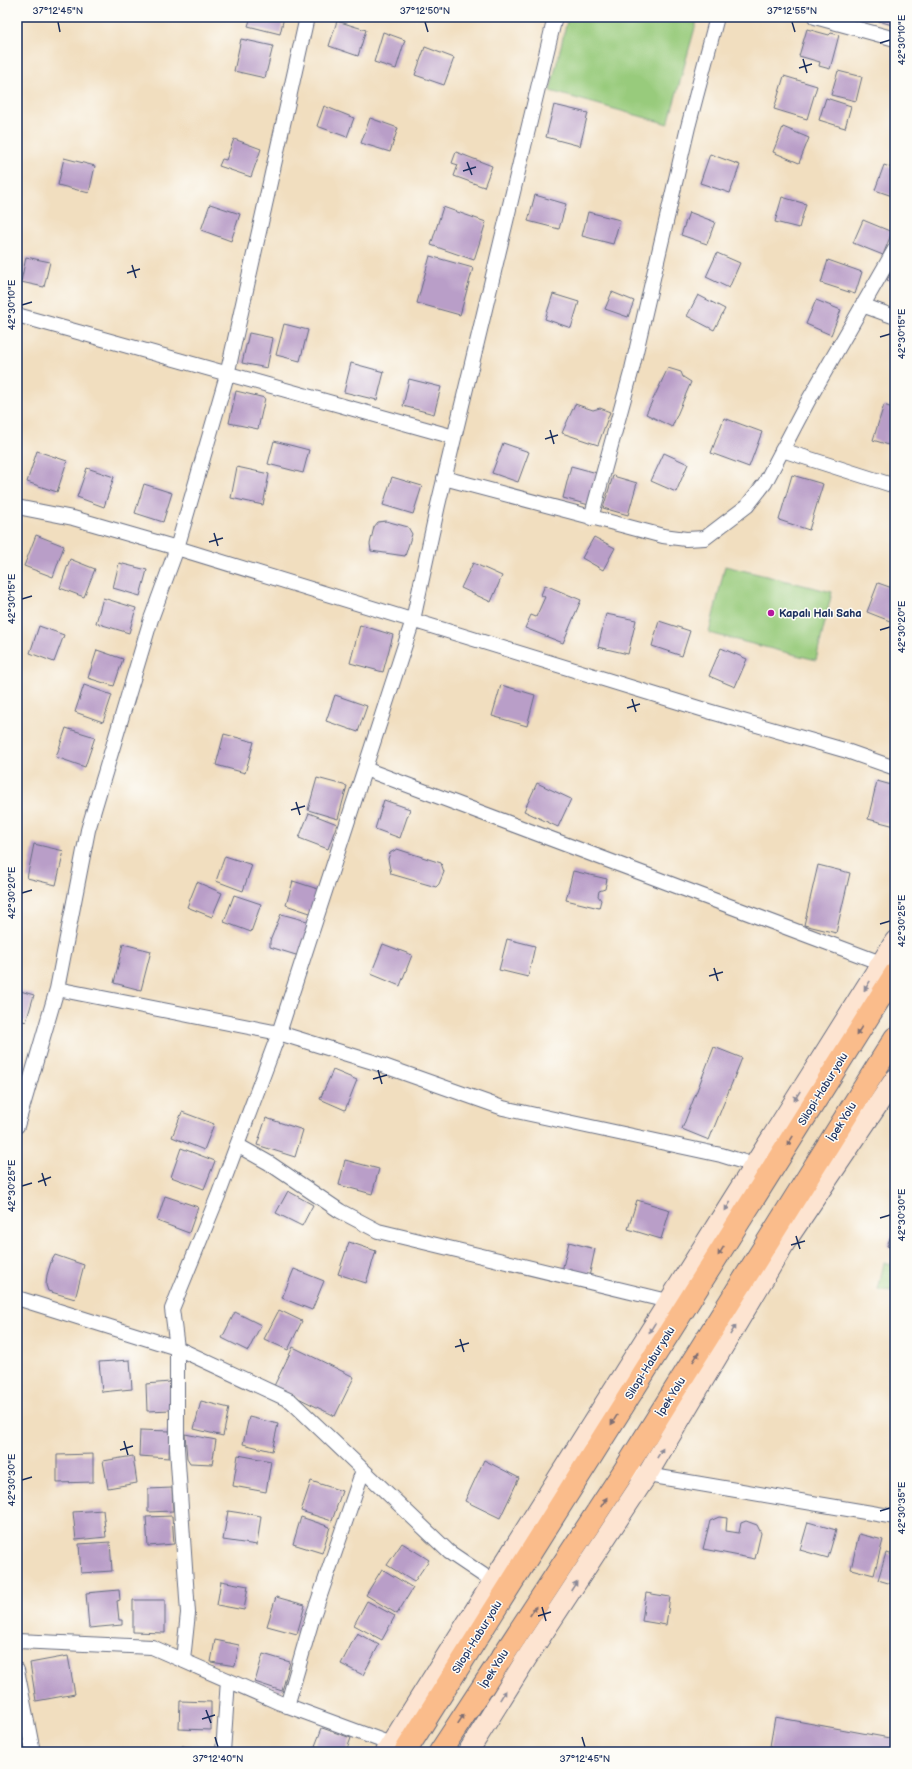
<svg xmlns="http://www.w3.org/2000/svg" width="912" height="1769" viewBox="0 0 912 1769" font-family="'Balsamiq Sans',sans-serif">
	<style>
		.green { fill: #98cb7c; stroke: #5a7d6d }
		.building { fill: #b99ec8 }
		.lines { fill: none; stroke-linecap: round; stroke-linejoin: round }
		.street-casing { stroke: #666c80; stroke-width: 16 }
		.secondary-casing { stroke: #666c80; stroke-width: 22 }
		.highway-casing { stroke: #666c80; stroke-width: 24 }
		.street { stroke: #fff; stroke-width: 14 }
		.secondary { stroke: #fde4d1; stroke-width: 20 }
		.highway { stroke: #fabc8b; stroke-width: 22 }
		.oneway { fill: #8c8a98 }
		.oneway2 { fill: #7f6e72 }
		.ticks { fill: none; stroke: #1b2f5e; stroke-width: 1.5 }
		.poi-dot { fill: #b5179e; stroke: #fdfcf7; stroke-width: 1.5 }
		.labels { text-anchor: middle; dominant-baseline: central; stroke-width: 3; stroke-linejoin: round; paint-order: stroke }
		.poi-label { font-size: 11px; font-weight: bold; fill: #1b2f5e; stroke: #fdfcf7; text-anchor: start }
		.street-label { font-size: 11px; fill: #1b2f5e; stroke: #fdfcf7 }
		.neatline { fill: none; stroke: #1b2f5e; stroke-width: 1.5 }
		.ticks-label { font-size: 10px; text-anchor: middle; fill: #1b2f5e }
	</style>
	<rect width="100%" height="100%" fill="#fdfcf7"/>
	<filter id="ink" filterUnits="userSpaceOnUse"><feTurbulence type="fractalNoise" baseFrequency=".025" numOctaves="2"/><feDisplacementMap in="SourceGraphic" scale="8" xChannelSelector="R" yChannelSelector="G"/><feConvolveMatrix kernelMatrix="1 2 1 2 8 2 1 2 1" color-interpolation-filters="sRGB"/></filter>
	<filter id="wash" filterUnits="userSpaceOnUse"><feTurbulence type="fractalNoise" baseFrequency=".012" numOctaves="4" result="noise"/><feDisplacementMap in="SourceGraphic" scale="16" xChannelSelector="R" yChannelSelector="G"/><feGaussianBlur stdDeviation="0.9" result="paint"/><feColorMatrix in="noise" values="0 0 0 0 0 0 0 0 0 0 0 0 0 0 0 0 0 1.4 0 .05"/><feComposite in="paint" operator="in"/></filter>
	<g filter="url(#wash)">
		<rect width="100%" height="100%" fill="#f1debf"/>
		<path class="green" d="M568,17H698L668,124L550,91Z
			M725,566L832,592L816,660L709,633Z
			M884,1263L895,1265V1291L878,1290Z"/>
		<g id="blocks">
			<path class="building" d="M251,17H284L280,34L248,26Z
				M877,17H895V26L876,20Z
				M337,21L366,30L358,56L329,46Z
				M807,29L829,35L831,33L839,35L830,69L819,66L820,62L799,56Z
				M383,32L405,40L396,69L374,62Z
				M241,39L273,46L265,78L234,71Z
				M425,47L454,58L444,85L415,75Z
				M838,71L862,77L856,101L831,95Z
				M784,76L817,86L807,119L774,109Z
				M826,98L851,106L845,128L819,120Z
				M554,105L588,113L580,146L546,137Z
				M324,106L354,118L347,137L317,126Z
				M370,118L398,128L390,152L361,143Z
				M783,127L809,138L799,163L773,152Z
				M234,139L261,149L251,177L219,166L222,159L226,160Z
				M456,152L492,166L484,187L454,176L458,165L452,163Z
				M710,154L740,165L730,193L700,183Z
				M64,158L95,166L89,193L58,185Z
				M884,165L895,169V197L875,190Z
				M535,195L566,204L559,229L528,221Z
				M782,197L806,204L799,228L775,222Z
				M210,204L240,214L231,241L201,230Z
				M443,207L486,222L474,260L431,245Z
				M588,212L620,220L613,244L582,236Z
				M689,212L715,222L707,244L681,235Z
				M863,220L892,232L883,255L853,243Z
				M717,253L740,263L729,288L706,277Z
				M430,256L473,268L460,315L417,303Z
				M26,257L50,262L44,287L21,282Z
				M828,260L862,272L855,294L821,283Z
				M895,266V284L887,280Z
				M612,292L634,301L628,317L605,309Z
				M553,294L579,302L571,328L545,319Z
				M698,295L725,309L714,330L687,316Z
				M816,300L841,310L831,335L806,324Z
				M284,324L308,330L300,361L276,355Z
				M249,333L273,338L267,368L242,363Z
				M351,363L384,372L377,400L344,392Z
				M668,368L681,372L683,377L691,382L672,427L646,414Z
				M409,379L441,387L434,414L403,406Z
				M236,391L265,398L258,429L229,423Z
				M575,404L593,410L600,408L610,412L598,445L562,433Z
				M884,405L895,409V447L873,440Z
				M724,418L762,432L749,467L711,453Z
				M274,441L309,450L303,473L268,464Z
				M503,443L529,452L518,482L492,473Z
				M37,451L67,461L57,492L27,482Z
				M664,453L688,464L676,492L651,481Z
				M571,466L597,473L589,505L563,498Z
				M237,467L269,474L263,505L231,498Z
				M87,468L114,477L104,507L77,497Z
				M792,475L823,484L809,530L779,520Z
				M613,476L637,483L628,515L603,508Z
				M392,477L422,486L413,514L383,505Z
				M144,484L172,493L163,522L135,513Z
				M386,521L408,527L412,534L405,556L371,551L370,544L374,527L378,522Z
				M36,535L64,546L53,577L24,566Z
				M594,537L615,548L603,570L582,558Z
				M70,559L95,569L84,597L60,588Z
				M119,563L147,570L140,596L113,588Z
				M473,563L502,576L491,602L461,588Z
				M878,583L895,589V623L867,612Z
				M545,585L581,600L563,643L525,628L531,615L536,617L545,597L541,595Z
				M103,598L136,608L129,633L96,623Z
				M606,614L636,620L628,654L598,647Z
				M659,621L690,631L682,656L652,646Z
				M360,625L393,635L383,672L350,663Z
				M39,626L64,635L54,662L30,653Z
				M721,648L747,659L735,687L709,676Z
				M97,650L123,659L114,686L88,678Z
				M84,685L112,695L103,722L75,712Z
				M501,685L535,695L527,726L492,716Z
				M335,695L367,706L358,732L326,721Z
				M66,728L95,737L85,767L56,757Z
				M224,734L254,742L245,773L216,765Z
				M317,778L347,786L338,819L308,810Z
				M877,781L895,786V826L868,819Z
				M537,783L571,799L558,827L524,811Z
				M384,800L410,809L400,838L375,829Z
				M309,813L337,824L328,849L299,838Z
				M34,844L64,851L56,885L27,878Z
				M397,849L441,863L444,872L439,884L436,887L391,874L388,859L390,853Z
				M225,856L252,865L243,891L216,881Z
				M818,865L850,873L836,933L804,925Z
				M573,871L607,879L605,889L599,891L598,896L601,900L599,908L566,900Z
				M293,881L321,890L313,914L286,905Z
				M197,882L222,893L212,917L187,907Z
				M234,895L261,904L251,932L224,922Z
				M281,914L311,922L301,953L296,955L270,947V941Z
				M507,939L535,946L528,977L499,970Z
				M123,944L151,951L141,990L114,983Z
				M383,944L412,955L400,986L371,974Z
				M17,990L34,995L26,1022L17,1019Z
				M17,1033L22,1034L18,1052H17Z
				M714,1047L742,1058L709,1140L682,1129Z
				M333,1070L357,1080L345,1110L320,1099Z
				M182,1112L214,1124L204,1150L172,1137Z
				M266,1118L303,1130L295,1157L257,1145Z
				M181,1148L215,1161L204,1189L171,1177Z
				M345,1160L379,1169L372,1194L339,1185Z
				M288,1191L313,1205L302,1226L276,1213Z
				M165,1196L198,1207L189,1233L157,1221Z
				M637,1200L670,1210L661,1239L628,1229Z
				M895,1225V1249L887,1246Z
				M349,1242L376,1251L366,1283L338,1274Z
				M569,1242L595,1249L589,1277L562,1271Z
				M55,1255L84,1265L75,1299L48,1291L46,1285L47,1275L51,1262Z
				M294,1269L324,1281L312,1310L282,1298Z
				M279,1310L302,1321L288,1350L264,1339Z
				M235,1312L261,1325L248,1351L222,1338Z
				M293,1347L354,1377L335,1416L274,1386Z
				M130,1360L132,1389L102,1392L99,1362Z
				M170,1382L172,1410L147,1411L146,1384Z
				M201,1401L229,1408L223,1436L194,1429Z
				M249,1417L278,1424L272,1451L243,1444Z
				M140,1430L170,1431L169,1458L139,1456Z
				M185,1434L216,1440L212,1464L190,1463L187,1458Z
				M93,1454V1482L57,1483V1455Z
				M238,1455L271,1461L266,1492L233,1486Z
				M133,1456L137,1483L108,1488L103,1461Z
				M484,1460L519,1478L500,1518L465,1501Z
				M311,1481L342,1491L332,1521L301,1511Z
				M172,1488L173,1511L148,1512V1489Z
				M103,1510L106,1537L76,1540L73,1512Z
				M228,1511L261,1516L257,1545L223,1540Z
				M172,1516L174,1544L148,1546L146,1517Z
				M301,1517L330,1527L322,1553L293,1544Z
				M719,1517L727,1518L726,1531L739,1533L741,1523L746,1521L757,1525L761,1533L755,1559L703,1549L710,1521Z
				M808,1522L836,1530L828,1558L800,1550Z
				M859,1534L883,1540L874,1575L851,1569Z
				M110,1542L112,1571L81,1573L79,1544Z
				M402,1543L429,1560L414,1582L387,1565Z
				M886,1553L895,1555V1585L878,1580Z
				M382,1569L413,1588L397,1614L366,1595Z
				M221,1581L248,1586L244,1610L217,1605Z
				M119,1590L120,1600L117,1601L119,1620H122V1625L89,1628L86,1593Z
				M646,1593L670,1597L666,1625L642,1621Z
				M276,1597L305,1605L297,1634L267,1626Z
				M133,1600H165V1633L133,1632Z
				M367,1601L395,1616L382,1640L354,1625Z
				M357,1633L379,1645L363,1675L341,1664Z
				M215,1640L239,1645L235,1666L211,1662Z
				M263,1654L290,1662L282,1691L255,1682Z
				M68,1656L75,1694L36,1701L30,1663Z
				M180,1701L211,1702V1730L179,1729Z
				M775,1717L895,1739V1752H769Z
				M322,1728L351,1738L346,1752H334L315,1746Z
				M182,1746L211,1750L210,1752H181Z"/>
		</g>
	</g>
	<g filter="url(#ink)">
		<use href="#blocks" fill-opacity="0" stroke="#666c80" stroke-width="1"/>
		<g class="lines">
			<defs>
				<path id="street" d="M815,17L895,39
					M862,305L895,317
					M17,315L454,437
					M782,450L895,486
					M444,478L663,536L686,539L705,538L747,506L765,483L808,401L895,249
					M17,507L73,518L177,548L708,711L844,750L895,768
					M591,518L632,369L688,127L717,17
					M365,769L881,963
					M57,989L279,1033L373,1062L503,1108L721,1155L754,1165
					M17,1126L57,989L88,830L151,619L177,548L227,375L307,17
					M237,1145L269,1163L340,1211L378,1231L668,1301
					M17,1298L177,1348L291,1401L449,1552L492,1581
					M624,1471L895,1517
					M17,1641L152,1647L280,1703L391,1744
					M183,1660L188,1613L177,1448V1348L172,1309L218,1196L279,1033L413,620L438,505L555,17
					M17,1670L33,1752
					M287,1706L313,1616L363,1470
					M223,1752L228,1680"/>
				<path id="secondary" d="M386,1752L895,941
					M468,1752L528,1656L647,1475L786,1241L895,1079"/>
				<path id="highway" d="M405,1752L895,974
					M440,1752L624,1471L895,1038"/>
			</defs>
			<use href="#street" class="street-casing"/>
			<use href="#secondary" class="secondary-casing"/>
			<use href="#highway" class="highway-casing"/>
			<use href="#street" class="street"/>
			<use href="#secondary" class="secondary"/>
			<use href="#highway" class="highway"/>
		</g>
		<defs><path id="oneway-solid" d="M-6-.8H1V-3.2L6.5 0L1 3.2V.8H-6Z"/></defs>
		<g class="oneway">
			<use href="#oneway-solid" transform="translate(867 986) rotate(122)"/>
			<use href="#oneway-solid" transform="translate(797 1096) rotate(122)"/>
			<use href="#oneway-solid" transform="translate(728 1206) rotate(122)"/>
			<use href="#oneway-solid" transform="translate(652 1328) rotate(122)"/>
			<use href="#oneway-solid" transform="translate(733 1330) rotate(-59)"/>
			<use href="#oneway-solid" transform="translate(660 1453) rotate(-59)"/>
			<use href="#oneway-solid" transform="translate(574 1586) rotate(-57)"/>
			<use href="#oneway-solid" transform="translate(503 1695) rotate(-58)"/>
		</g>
		<g class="oneway2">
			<use href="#oneway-solid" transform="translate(859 1031) rotate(122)"/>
			<use href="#oneway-solid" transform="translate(790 1141) rotate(122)"/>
			<use href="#oneway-solid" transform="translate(721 1251) rotate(122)"/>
			<use href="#oneway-solid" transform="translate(696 1357) rotate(-58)"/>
			<use href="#oneway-solid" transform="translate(614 1420) rotate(122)"/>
			<use href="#oneway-solid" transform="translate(604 1502) rotate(-57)"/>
			<use href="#oneway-solid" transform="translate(533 1611) rotate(-57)"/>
			<use href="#oneway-solid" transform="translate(461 1719) rotate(-57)"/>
		</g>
	</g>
	<path class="ticks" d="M58,22L60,32M425,22L428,32M792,22L795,32M880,43L890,40M803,59L807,73M799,68L812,64M467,162L472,175M463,171L476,167M132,265L136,278M127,273L140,269M22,305L32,302M880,337L890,334M550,430L554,444M545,439L558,435M214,533L218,546M209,542L223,538M22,599L32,596M880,630L890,627M632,699L636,712M627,708L640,704M296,802L300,815M291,810L305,806M22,893L32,890M880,924L890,921M714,968L718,981M709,976L723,972M378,1070L382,1084M373,1079L387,1075M42,1173L46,1186M38,1182L51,1177M22,1186L32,1183M880,1218L890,1215M796,1236L800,1249M791,1245L805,1241M460,1339L464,1352M455,1347L469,1343M124,1441L128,1455M120,1450L133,1446M22,1480L32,1477M880,1511L890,1508M542,1607L546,1621M538,1616L551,1612M206,1710L211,1723M202,1719L215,1715M215,1737L218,1747M582,1737L585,1747"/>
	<circle class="poi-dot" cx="771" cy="613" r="4"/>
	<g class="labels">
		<g class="poi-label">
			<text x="779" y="613">Kapalı Halı Saha</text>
		</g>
		<g class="street-label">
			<text transform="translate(823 1089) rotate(-58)">Silopi-Habur yolu</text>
			<text transform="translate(842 1122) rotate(-58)">İpek Yolu</text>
			<text transform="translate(650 1363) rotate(-58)">Silopi-Habur yolu</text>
			<text transform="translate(671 1397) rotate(-58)">İpek Yolu</text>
			<text transform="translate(477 1637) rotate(-58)">Silopi-Habur yolu</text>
			<text transform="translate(494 1669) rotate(-57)">İpek Yolu</text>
		</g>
	</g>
	<rect width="912" height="1769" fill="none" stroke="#fdfcf7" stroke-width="44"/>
	<rect x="22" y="22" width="868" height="1725" class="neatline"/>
	<g class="ticks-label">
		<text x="58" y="14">37°12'45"N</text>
		<text x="425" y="14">37°12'50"N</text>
		<text x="792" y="14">37°12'55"N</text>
		<text transform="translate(901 40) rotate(-90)" y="4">42°30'10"E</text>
		<text transform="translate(11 305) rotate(-90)" y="4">42°30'10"E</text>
		<text transform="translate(901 334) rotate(-90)" y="4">42°30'15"E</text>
		<text transform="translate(11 599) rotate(-90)" y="4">42°30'15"E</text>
		<text transform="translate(901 627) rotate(-90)" y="4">42°30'20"E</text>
		<text transform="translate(11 893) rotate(-90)" y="4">42°30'20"E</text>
		<text transform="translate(901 921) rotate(-90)" y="4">42°30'25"E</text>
		<text transform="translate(11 1186) rotate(-90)" y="4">42°30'25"E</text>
		<text transform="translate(901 1215) rotate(-90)" y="4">42°30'30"E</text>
		<text transform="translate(11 1480) rotate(-90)" y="4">42°30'30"E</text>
		<text transform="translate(901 1508) rotate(-90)" y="4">42°30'35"E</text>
		<text x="218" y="1762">37°12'40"N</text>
		<text x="585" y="1762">37°12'45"N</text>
	</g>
</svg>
